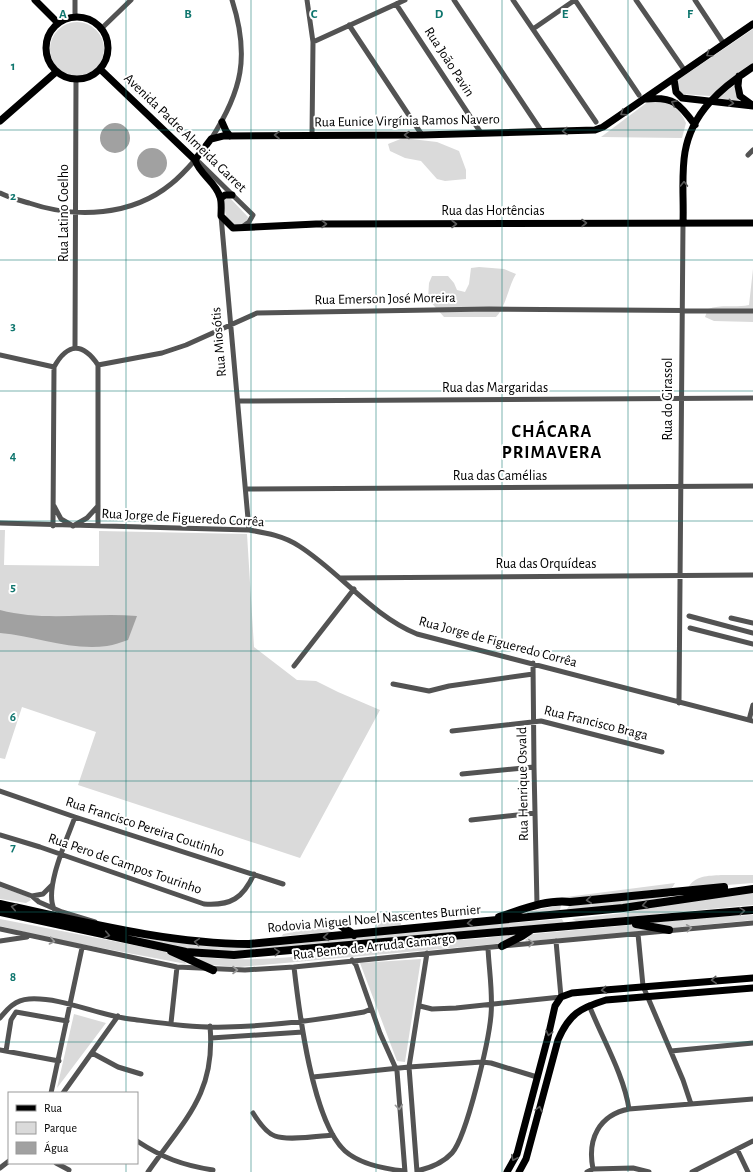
<svg xmlns="http://www.w3.org/2000/svg" width="753" height="1172" viewBox="0 0 753 1172" font-family="'Alegreya Sans',sans-serif">
	<style>
		.green { fill: #dadada }
		.water { fill: #a1a1a1 }
		.lines { fill: none; stroke-linecap: round; stroke-linejoin: round }
		.minor { stroke: #535353; stroke-width: 5 }
		.major { stroke: #000; stroke-width: 7 }
		.highway { stroke: #000; stroke-width: 8 }
		.oneway { stroke: #595959 }
		.oneway2 { stroke: #989898 }
		.grid { fill: none; stroke: #0f766e; stroke-width: 1; stroke-opacity: 0.55 }
		.labels { text-anchor: middle; dominant-baseline: central; stroke-width: 4; stroke-linejoin: round; paint-order: stroke }
		.street-label { font-size: 14px; fill: #000; stroke: #fff }
		.district-label { font-size: 18px; font-weight: bold; letter-spacing: 1px; fill: #000; stroke: #fff }
		.grid-label { font-size: 13px; text-anchor: middle; font-weight: bold; fill: #0f766e; stroke: #fff; stroke-width: 4; stroke-linejoin: round; paint-order: stroke }
	</style>
	<rect width="100%" height="100%" fill="#fff"/>
	<path class="green" d="M50 49a27 27 0 1 1 54 0a27 27 0 1 1-54 0Z
		M753,29V66L710,96L682,94L675,84L678,80Z
		M735,85L740,101L717,98Z
		M649,101C667,100 679,106 686,123L682,138L601,137Z
		M403,138L437,142L459,151L466,170V179L445,181L437,179L421,161L405,158L390,151L388,144Z
		M224,197H229L248,217L247,221C227,236 224,212 224,197Z
		M479,267L504,269L516,274C508,287 506,307 496,317H444L428,299L429,283L432,276H448L454,283L457,290L465,292L469,284L471,268Z
		M753,269V322L714,321L705,317L708,309C721,304 735,308 749,305Z
		M0,530H5L4,565L99,566V531L247,534L254,647L297,680L316,681L338,692L380,710L300,858L78,785L96,732L22,707L5,759L0,758Z
		M721,875H753V883L688,888C695,875 708,876 721,875Z
		M675,883L672,888L572,899L543,900Z
		M0,887L29,897L31,900L26,903L0,899Z
		M753,892V905L584,921H576L572,919L624,913L658,906Z
		M668,895V897L627,905L568,911L567,909L569,906Z
		M561,905L560,911L527,914V912Z
		M0,906L153,938L201,946L229,947L291,944L433,929L562,919L564,923L249,951L224,952L181,948L0,910Z
		M753,915V920L671,928L649,923L706,917Z
		M401,918V925L376,928L382,920Z
		M0,919L164,951L185,962L186,964L49,938L0,926Z
		M631,925L654,929L615,935L526,941L525,940L532,934Z
		M329,928L336,930L331,932L282,936L283,934L310,929Z
		M506,935H517V936L496,944L240,967L211,965L197,959L201,957C260,964 322,953 382,948C404,949 425,944 447,941C467,939 486,939 506,935Z
		M421,959L405,1062L397,1061L360,963Z
		M74,1014L106,1023L57,1088Z"/>
	<path class="water" d="M100 138a15 15 0 1 1 30 0a15 15 0 1 1-30 0Z
		M137 163a15 15 0 1 1 30 0a15 15 0 1 1-30 0Z
		M0,610C45,622 91,612 137,616L128,640C121,642 114,645 107,646C71,651 35,636 0,633Z"/>
	<g class="lines">
		<path class="minor" d="M307,0L313,42L312,135
			M454,0L542,132
			M513,0L596,122
			M636,0L685,71
			M695,0L724,44
			M396,4L481,133
			M75,17V0
			M349,25L422,135
			M101,29L131,0
			M533,29L575,0L639,95
			M313,42L405,0
			M211,139C242,91 250,56 232,0
			M748,155L753,150
			M0,193C9,198 19,200 29,203C76,219 132,216 171,184C180,177 188,168 195,160L200,163L253,215L249,222L242,227
			M221,216L249,530
			M75,347L76,79
			M0,355L54,367
			M98,365L162,353L186,345L257,313L489,309L753,311
			M238,401L753,398
			M247,489L753,486
			M54,506L61,519L73,526L87,518L98,506
			M0,523L249,530C267,533 284,536 299,546C340,572 371,615 417,634L753,721
			M53,526L54,367C68,342 83,343 98,365V525
			M340,578L753,575
			M689,616L753,633
			M731,618L753,623
			M690,628L753,644
			M533,663L534,767L537,905
			M294,666L354,589
			M393,684L429,691L449,686L533,674
			M679,703L683,223
			M749,720L753,705
			M452,731L541,721L662,752
			M462,774L534,767
			M0,791L75,817L283,884
			M471,820L535,813
			M0,835L40,847L204,904C231,906 243,898 254,874
			M0,884L32,896L39,902L62,912L95,922
			M32,896L43,894L52,885
			M54,909C44,888 67,839 75,817
			M0,929L177,967L245,970L294,967L502,946L753,923
			M638,934L643,986L683,1080L691,1104
			M0,941L27,937
			M352,960L356,965L380,1033L397,1071L405,1172
			M294,967C299,1011 312,1121 345,1151C361,1165 385,1169 405,1171
			M589,1005C602,1038 624,1075 629,1109
			M420,1006L432,1009L456,1008L561,997L556,941
			M0,1018C8,1008 15,1000 29,999C62,997 97,1015 130,1019C161,1023 194,1028 226,1027C272,1026 319,1020 364,1012L371,1009
			M171,1023L177,967
			M211,1038L303,1032
			M0,1050L59,1061
			M6,1051L11,1020L16,1012L67,1021
			M671,1051L753,1043
			M92,1053L118,1067L141,1074
			M313,1077L409,1067L482,1062L491,1063L537,1077
			M51,1093L82,948
			M63,1093L118,1016
			M253,1113C258,1121 266,1133 275,1136C288,1141 319,1136 333,1135
			M137,1141C163,1158 182,1165 213,1170
			M737,1149L748,1172
			M56,1163L69,1170
			M0,1168L9,1161
			M593,1169C587,1139 599,1115 629,1109L753,1099
			M417,1171C430,1168 443,1163 452,1153C467,1136 489,1040 491,1015C493,993 489,970 488,948
			M148,1172C184,1120 216,1094 210,1026
			M417,1172L409,1067L427,953
			M587,1172L593,1169L633,1168L649,1172
			M692,1172L753,1141"/>
		<path class="major" d="M35,0L58,23
			M46 48a31 31 0 1 1 62 0a31 31 0 1 1-62 0Z
			M100,69L195,160C200,175 216,182 220,197C222,203 221,210 221,216L233,228L316,224L753,223
			M739,76L738,86L740,96L751,104
			M674,79L676,92L682,98L753,106
			M646,99C673,96 680,104 695,125
			M0,121L56,72
			M222,122L226,131L230,136
			M195,160L211,139L223,136L422,135L595,130L603,127L753,24
			M221,198L225,195H232
			M683,223C684,200 681,175 685,152C692,112 721,88 753,67
			M507,1172L517,1154L548,1037L555,1006L561,997L572,993L605,990L753,978
			M519,1172L526,1159L558,1040C569,1014 580,1008 606,1000L753,988"/>
		<path class="highway" d="M0,904C80,921 167,944 249,944L623,908L753,889
			M0,912L186,952L234,955L753,910
			M499,917C521,910 547,899 570,902L724,887
			M339,924L354,935
			M636,924L669,930
			M502,946L522,936L531,930
			M171,951L213,970"/>
	</g>
	<defs><path id="oneway-chevron" d="M-2-3.5L2.5 0L-2 3.5" fill="none" stroke-width="1.6" stroke-linecap="round" stroke-linejoin="round"/></defs>
	<g class="oneway">
		<use href="#oneway-chevron" transform="translate(709 54) rotate(145)"/>
		<use href="#oneway-chevron" transform="translate(674 103) rotate(-154)"/>
		<use href="#oneway-chevron" transform="translate(731 103) rotate(6)"/>
		<use href="#oneway-chevron" transform="translate(623 113) rotate(146)"/>
		<use href="#oneway-chevron" transform="translate(565 131) rotate(179)"/>
		<use href="#oneway-chevron" transform="translate(277 135) rotate(180)"/>
		<use href="#oneway-chevron" transform="translate(407 135) rotate(180)"/>
		<use href="#oneway-chevron" transform="translate(684 184) rotate(-89)"/>
		<use href="#oneway-chevron" transform="translate(584 223)"/>
		<use href="#oneway-chevron" transform="translate(324 224)"/>
		<use href="#oneway-chevron" transform="translate(454 224)"/>
		<use href="#oneway-chevron" transform="translate(589 900) rotate(174)"/>
		<use href="#oneway-chevron" transform="translate(645 905) rotate(170)"/>
		<use href="#oneway-chevron" transform="translate(14 907) rotate(-167)"/>
		<use href="#oneway-chevron" transform="translate(742 911) rotate(-5)"/>
		<use href="#oneway-chevron" transform="translate(470 923) rotate(174)"/>
		<use href="#oneway-chevron" transform="translate(107 935) rotate(12)"/>
		<use href="#oneway-chevron" transform="translate(326 937) rotate(175)"/>
		<use href="#oneway-chevron" transform="translate(197 942) rotate(-175)"/>
		<use href="#oneway-chevron" transform="translate(277 952) rotate(-5)"/>
		<use href="#oneway-chevron" transform="translate(714 980) rotate(176)"/>
		<use href="#oneway-chevron" transform="translate(604 990) rotate(174)"/>
		<use href="#oneway-chevron" transform="translate(549 1033) rotate(104)"/>
		<use href="#oneway-chevron" transform="translate(539 1109) rotate(-76)"/>
		<use href="#oneway-chevron" transform="translate(514 1158) rotate(116)"/>
	</g>
	<g class="oneway2">
		<use href="#oneway-chevron" transform="translate(689 928) rotate(-7)"/>
		<use href="#oneway-chevron" transform="translate(52 941) rotate(12)"/>
		<use href="#oneway-chevron" transform="translate(531 943) rotate(-4)"/>
		<use href="#oneway-chevron" transform="translate(235 970)"/>
		<use href="#oneway-chevron" transform="translate(399 1107) rotate(85)"/>
	</g>
	<path class="grid" d="M126,0V1093M251,0V1172M376,0V1172M502,0V1172M628,0V1172M0,130H753M0,260H753M0,391H753M0,521H753M0,651H753M0,781H753M0,912H753M0,1042H753M126,1163V1172"/>
	<g class="labels">
		<g class="street-label">
			<text transform="translate(449 62) rotate(57)">Rua João Pavin</text>
			<text transform="translate(407 121) rotate(-1)">Rua Eunice Virgínia Ramos Navero</text>
			<text transform="translate(185 133) rotate(44)">Avenida Padre Almeida Garret</text>
			<text x="493" y="211">Rua das Hortências</text>
			<text transform="translate(64 213) rotate(-90)">Rua Latino Coelho</text>
			<text transform="translate(385 299) rotate(-1)">Rua Emerson José Moreira</text>
			<text transform="translate(219 342) rotate(-95)">Rua Miosótis</text>
			<text x="495" y="388">Rua das Margaridas</text>
			<text transform="translate(668 399) rotate(-90)">Rua do Girassol</text>
			<text x="500" y="476">Rua das Camélias</text>
			<text transform="translate(183 518) rotate(3)">Rua Jorge de Figueredo Corrêa</text>
			<text x="546" y="564">Rua das Orquídeas</text>
			<text transform="translate(498 642) rotate(15)">Rua Jorge de Figueredo Corrêa</text>
			<text transform="translate(596 723) rotate(14)">Rua Francisco Braga</text>
			<text transform="translate(523 784) rotate(-91)">Rua Henrique Osvald</text>
			<text transform="translate(145 827) rotate(18)">Rua Francisco Pereira Coutinho</text>
			<text transform="translate(125 864) rotate(19)">Rua Pero de Campos Tourinho</text>
			<text transform="translate(374 919) rotate(-5)">Rodovia Miguel Noel Nascentes Burnier</text>
			<text transform="translate(374 947) rotate(-6)">Rua Bento de Arruda Camargo</text>
		</g>
		<g class="district-label">
			<text x="552" y="432">CHÁCARA<tspan x="552" dy="21">PRIMAVERA</tspan></text>
		</g>
	</g>
	<g class="grid-label">
		<text x="63" y="18">A</text>
		<text x="188" y="18">B</text>
		<text x="314" y="18">C</text>
		<text x="439" y="18">D</text>
		<text x="565" y="18">E</text>
		<text x="690" y="18">F</text>
		<text x="13" y="70">1</text>
		<text x="13" y="200">2</text>
		<text x="13" y="330">3</text>
		<text x="13" y="460">4</text>
		<text x="13" y="591">5</text>
		<text x="13" y="721">6</text>
		<text x="13" y="851">7</text>
		<text x="13" y="981">8</text>
	</g>
	<rect x="8" y="1092" width="130" height="72" fill="#ffffff" stroke="#999999"/>
	<rect x="16" y="1105" width="20" height="6" fill="#000000" stroke="#999999"/>
	<text x="44" y="1112" font-size="12" fill="#000000">Rua</text>
	<rect x="16" y="1122" width="20" height="12" fill="#dadada" stroke="#999999"/>
	<text x="44" y="1132" font-size="12" fill="#000000">Parque</text>
	<rect x="16" y="1142" width="20" height="12" fill="#a1a1a1" stroke="#999999"/>
	<text x="44" y="1152" font-size="12" fill="#000000">Água</text>
</svg>
